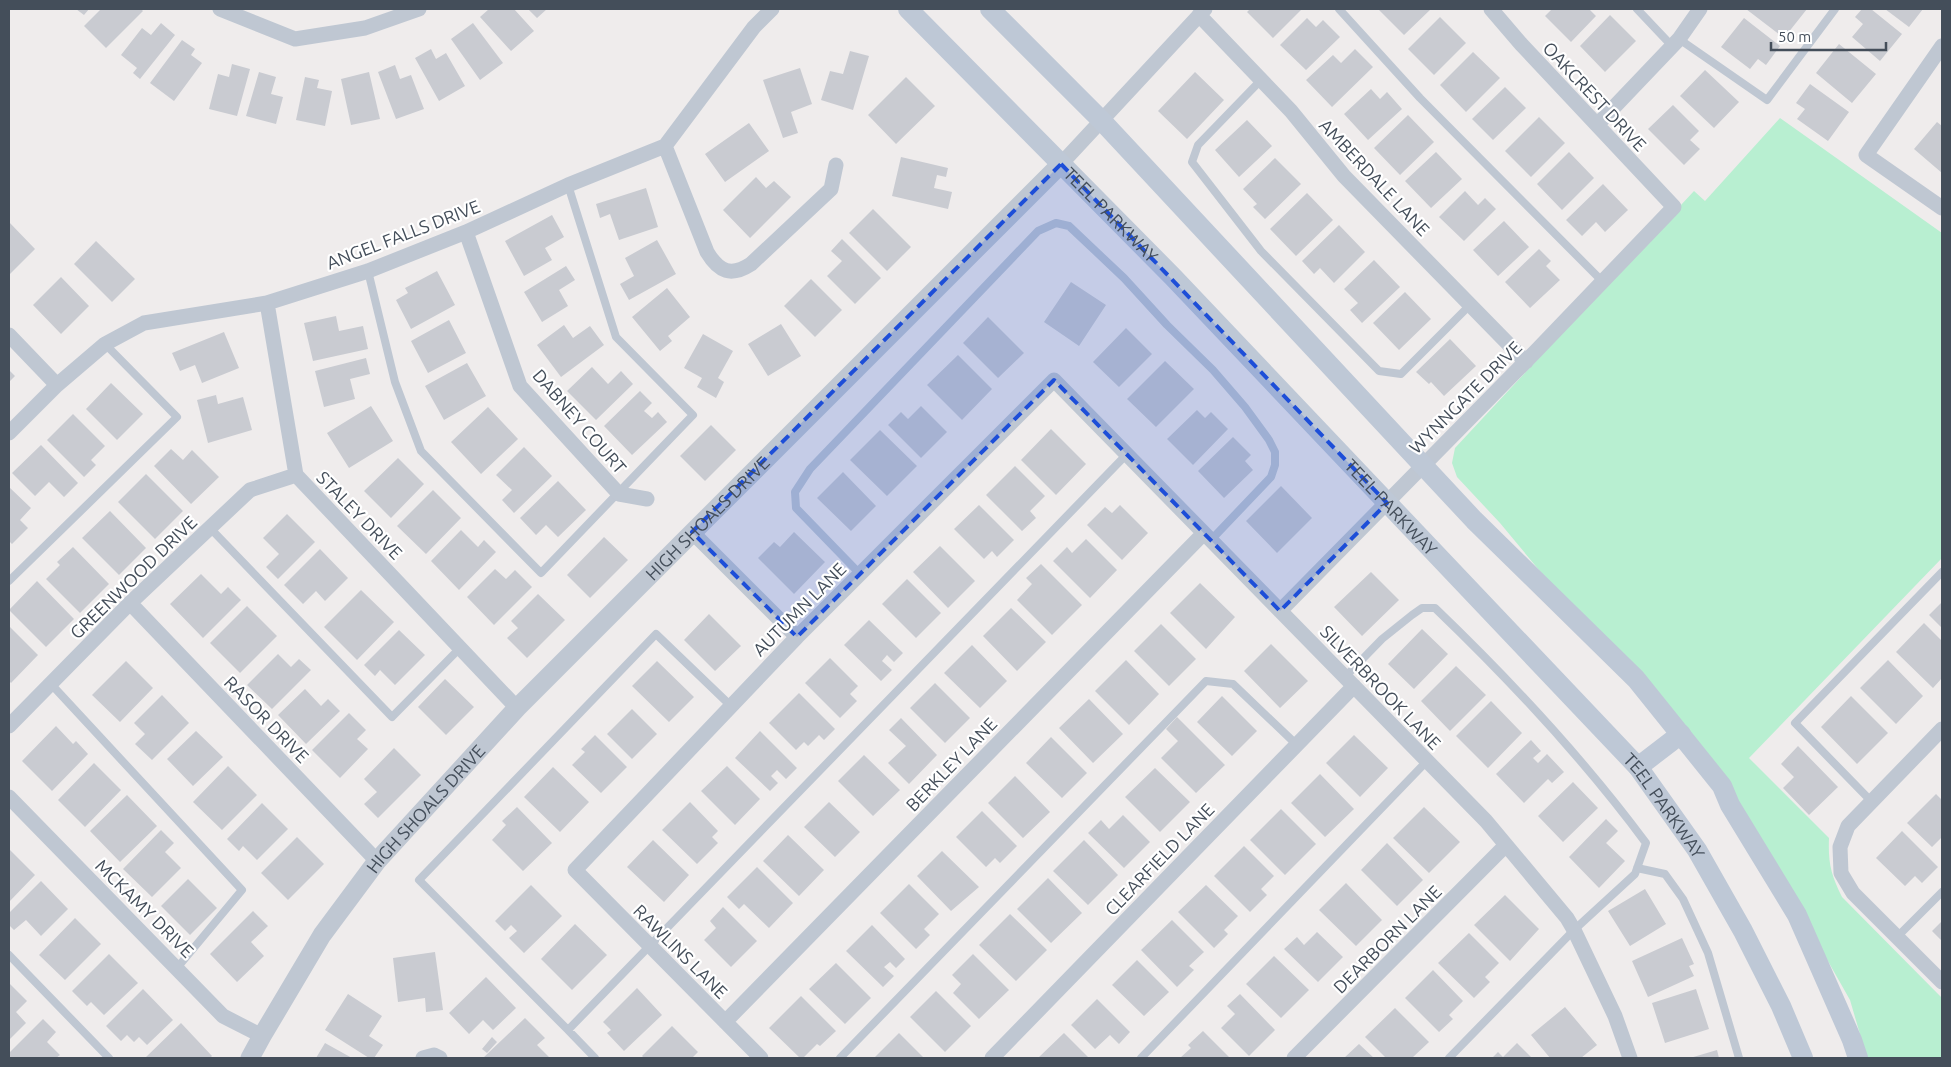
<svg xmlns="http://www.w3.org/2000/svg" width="1951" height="1067" viewBox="0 0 1951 1067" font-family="Ubuntu,sans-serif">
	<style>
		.green { fill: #b8efd1 }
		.building { fill: #c9cbd1 }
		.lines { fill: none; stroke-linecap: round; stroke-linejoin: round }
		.service { stroke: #bfc7d2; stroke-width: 8 }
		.minor { stroke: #bfc7d2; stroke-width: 15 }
		.tertiary { stroke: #bfc7d2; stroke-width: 19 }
		.secondary { stroke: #bec8d6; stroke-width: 20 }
		.marked { fill: #1d4ed8; fill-opacity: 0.2; stroke: #1d4ed8; stroke-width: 4; stroke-dasharray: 10 6; stroke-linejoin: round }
		.labels { text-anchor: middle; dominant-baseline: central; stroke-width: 4.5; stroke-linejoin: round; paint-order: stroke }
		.street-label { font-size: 18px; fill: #444e5a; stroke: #fff }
	</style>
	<rect width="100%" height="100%" fill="#efecec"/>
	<path class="green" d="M1780,118L1942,233V558L1749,758L1829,838C1828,863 1831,875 1842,897L1942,998V1058H1867L1850,1000L1725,779L1539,570L1500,523L1457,477L1452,463L1455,448L1694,191L1705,201Z"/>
	<path class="building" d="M76,9H89L84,15Z
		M101,9H141L143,11L106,48L84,26Z
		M489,9H514L534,31L511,51L480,17Z
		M528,9H547L537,18Z
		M1250,9H1302L1273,38L1247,12Z
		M1378,9H1431L1404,35Z
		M1552,9H1589L1596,16L1571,42L1545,16Z
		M1746,9H1807L1784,38Z
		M1862,9H1871L1902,34L1880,61L1852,37L1863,24L1855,17Z
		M1885,9H1923L1909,27Z
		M1610,15L1636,41L1605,72L1580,46Z
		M1440,17L1466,43L1434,75L1408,49Z
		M1307,18L1316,27L1323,20L1340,37L1306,70L1280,45Z
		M1744,18L1780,46L1766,65L1758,59L1750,69L1721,47Z
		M161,23L175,35L140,79L133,73L137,68L121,55L142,28L151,35Z
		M473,23L503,63L480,80L451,39Z
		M182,40L195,49L191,55L202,63L174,101L150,83Z
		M1839,44L1876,74L1852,103L1816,73Z
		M431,49L436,59L446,53L465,86L439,101L415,58Z
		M1355,49L1373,67L1332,107L1306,80L1333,55L1341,63Z
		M850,51L869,56L853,110L821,100L830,71L843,74Z
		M1473,52L1500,78L1466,112L1440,85Z
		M232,64L250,69L237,116L209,109L218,74L229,77Z
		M395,65L400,79L411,75L424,109L396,119L378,72Z
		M800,68L812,104L791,112L798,133L783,138L763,80Z
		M1705,70L1739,102L1714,128L1680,96Z
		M259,72L276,77L271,94L283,97L276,124L246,116Z
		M369,72L380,119L351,125L341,79Z
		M1195,72L1224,100L1187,139L1158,111Z
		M305,77L319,80L317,88L332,91L325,126L296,120Z
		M906,77L935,106L896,144L868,115Z
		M1810,84L1849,112L1828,141L1797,119L1805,109L1796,103Z
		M1505,87L1526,108L1493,140L1472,119Z
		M1371,89L1380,99L1387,92L1402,109L1368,140L1344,114Z
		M1673,105L1699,131L1690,140L1700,149L1684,165L1648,129Z
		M1408,115L1434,142L1400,175L1374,148Z
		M1539,117L1565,143L1531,177L1505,151Z
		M1247,120L1272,146L1239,177L1215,150Z
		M1937,122L1942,126V173L1914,149Z
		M749,123L769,151L725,182L705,154Z
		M1436,152L1462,179L1431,208L1405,181Z
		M1569,152L1594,178L1562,210L1537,184Z
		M901,157L948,168L946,177L937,175L934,188L952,192L948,209L892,196Z
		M1275,158L1301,184L1265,219L1253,207L1257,204L1243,189Z
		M756,177L766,188L774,181L791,197L750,238L723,210Z
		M1603,184L1628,210L1605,232L1596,222L1582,236L1566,220Z
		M646,188L658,227L619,240L610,214L600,218L596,204Z
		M1465,191L1478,205L1485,198L1496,209L1464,241L1439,217Z
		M1307,193L1333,220L1296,256L1270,229Z
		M873,209L911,247L887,271L849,233Z
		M552,215L564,237L545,248L552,260L524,276L505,241Z
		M1504,221L1529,247L1498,276L1473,250Z
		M9,222L35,249L9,275Z
		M1339,225L1365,252L1334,283L1320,268L1314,274L1302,261Z
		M842,239L881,278L855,304L827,276L842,261L831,251Z
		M657,240L676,274L629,300L620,284L634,276L625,258Z
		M96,241L135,279L112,302L74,264Z
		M1539,249L1551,261L1546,266L1560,280L1530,308L1505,282Z
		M1374,260L1400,287L1362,323L1350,310L1358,303L1344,289Z
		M566,266L575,280L559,290L568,306L542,322L524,292Z
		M437,271L455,305L411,329L396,300L408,293L405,288Z
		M61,277L89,306L61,334L33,305Z
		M811,279L842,310L815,337L784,306Z
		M1071,282L1106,305L1079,346L1044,322Z
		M667,288L690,317L668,336L672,341L660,351L632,317Z
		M1405,292L1431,319L1399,350L1373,323Z
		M336,316L339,331L363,326L368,349L313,361L304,323Z
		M988,317L1024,353L998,378L963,343Z
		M449,320L466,353L428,373L411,341Z
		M781,324L801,356L768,376L748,344Z
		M564,325L573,338L590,326L604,345L561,377L537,345Z
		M1126,328L1152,354L1119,387L1093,362Z
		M224,332L239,368L202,383L195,365L180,371L172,353Z
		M703,334L733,351L718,378L724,382L716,398L697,387L702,378L684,368Z
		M1450,339L1476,366L1444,396L1431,382L1429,384L1416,372Z
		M958,355L992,389L962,420L927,385Z
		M366,358L370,374L350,379L355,399L324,407L315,371Z
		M1165,361L1194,389L1156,427L1127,399Z
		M467,363L486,396L444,420L425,386Z
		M592,367L608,384L621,371L633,384L596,420L567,391Z
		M9,370L15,376L9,382Z
		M111,383L143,414L117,440L86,409Z
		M640,391L652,403L644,411L652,418L658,412L667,422L632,455L604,426Z
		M216,395L218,404L243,397L252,430L208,443L197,400Z
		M371,406L393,441L349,468L327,433Z
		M921,406L947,432L921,458L888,425L901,412L908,419Z
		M488,407L518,439L481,474L451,442Z
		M1197,410L1205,418L1211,412L1228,429L1193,465L1167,439Z
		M73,414L105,446L91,460L96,465L84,477L47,440Z
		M711,425L736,450L705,481L680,456Z
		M1051,429L1086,464L1056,495L1021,460Z
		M880,430L917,466L887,496L850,460Z
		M1233,437L1251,455L1245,461L1253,470L1224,498L1198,471Z
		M41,445L78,483L64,497L49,482L35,496L12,473Z
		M524,447L552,476L514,513L502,500L512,490L496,475Z
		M171,449L183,460L192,450L219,477L191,504L154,466Z
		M398,458L424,484L391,518L364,491Z
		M1015,466L1045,496L1030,511L1036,518L1022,531L986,495Z
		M843,472L876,506L851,531L817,498Z
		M146,474L183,511L155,539L118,502Z
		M558,481L586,510L558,537L546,525L536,535L520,518Z
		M1281,486L1312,518L1277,553L1246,521Z
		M9,487L31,508L20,520L28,528L12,544L9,541Z
		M433,490L461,518L426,554L397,526Z
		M979,505L1014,540L997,557L992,551L984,559L954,529Z
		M1120,505L1148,533L1122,560L1087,525L1105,507L1112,513Z
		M110,511L146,548L119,575L82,538Z
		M287,514L315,542L278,579L266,567L279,554L263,538Z
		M461,530L478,547L484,540L496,552L459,590L431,561Z
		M794,532L825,562L794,594L758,558L774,542L780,547Z
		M604,537L628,560L590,598L567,575Z
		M1086,539L1117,570L1090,598L1053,561L1067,547L1072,553Z
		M940,546L975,581L948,608L913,572Z
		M73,547L109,584L80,613L46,579L60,565L57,562Z
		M320,549L348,578L325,601L316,591L303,604L284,585Z
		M1041,564L1082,605L1052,635L1017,600L1032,584L1026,578Z
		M495,569L506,579L515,570L532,587L494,625L467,597Z
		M1371,572L1399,600L1362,636L1334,607Z
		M201,574L221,594L228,587L241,600L203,638L170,604Z
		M907,579L941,613L916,638L882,604Z
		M37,581L74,619L46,647L9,610Z
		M1200,583L1235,617L1206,649L1170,613Z
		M361,590L394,622L357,660L324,627Z
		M538,594L565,620L527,658L507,638L518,628L511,621Z
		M1942,602V628L1929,615Z
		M247,606L277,636L240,673L210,643Z
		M1011,608L1046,642L1017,671L983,636Z
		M709,614L741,646L715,671L684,640Z
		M869,620L903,653L894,662L887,655L882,661L892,670L881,681L844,645Z
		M1924,623L1942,641V678L1933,688L1896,652Z
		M1161,624L1196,659L1169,686L1134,651Z
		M9,626L38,655L11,683L9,681Z
		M1422,629L1448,654L1414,689L1388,664Z
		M399,630L425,655L395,685L380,670L375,676L364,665Z
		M1271,644L1308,681L1280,708L1244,671Z
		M972,645L1007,681L980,708L944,673Z
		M278,654L291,667L299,659L311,670L272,709L247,685Z
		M830,658L858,686L850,694L857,701L840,718L805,683Z
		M1126,660L1159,694L1129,725L1095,691Z
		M1888,660L1923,696L1896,724L1860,688Z
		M126,661L153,688L120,722L92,695Z
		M657,661L694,697L669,722L632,686Z
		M1456,666L1486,695L1450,731L1421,701Z
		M445,679L474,707L446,735L418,707Z
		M935,683L970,718L945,743L910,708Z
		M305,689L321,706L328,699L340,711L306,744L278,715Z
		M799,693L835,729L824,740L819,735L808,746L804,742L796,750L769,723Z
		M162,695L189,723L152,760L135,744L145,734L134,723Z
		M1222,696L1257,731L1232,756L1197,722Z
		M1851,696L1888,733L1857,764L1821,727Z
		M1089,699L1123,734L1093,763L1059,728Z
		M1491,701L1522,733L1488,768L1456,736Z
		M632,709L657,734L632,759L607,734Z
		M349,713L366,730L357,739L368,749L340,778L312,750Z
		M1177,717L1225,765L1196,793L1161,758L1178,741L1166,729Z
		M901,718L937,755L909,784L888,763L906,746L889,730Z
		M56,726L73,744L76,741L88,754L52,791L22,761Z
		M196,731L223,757L193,786L167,759Z
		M760,731L797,768L786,779L777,770L771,776L778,783L770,791L735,758Z
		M595,735L627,767L601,793L572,765L585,752L581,749Z
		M1354,735L1388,768L1360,797L1326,763Z
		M1051,737L1087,773L1062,798L1026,763Z
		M1531,740L1541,751L1533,758L1538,763L1547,754L1564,772L1552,783L1548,779L1524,803L1496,774Z
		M1798,746L1838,787L1809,815L1783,788L1794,777L1781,764Z
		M394,748L421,775L378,818L364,804L377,792L364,779Z
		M864,755L900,790L873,816L838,781Z
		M94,763L121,790L85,827L58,800Z
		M228,766L257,795L222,830L193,802Z
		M727,766L760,799L735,825L701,791Z
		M553,767L589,802L560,832L524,797Z
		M1155,768L1190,802L1160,832L1125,797Z
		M1320,774L1354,809L1325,837L1291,803Z
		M1015,776L1050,812L1023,838L988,803Z
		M1573,782L1598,808L1563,842L1538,816Z
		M1936,794L1942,800V837L1932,847L1907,823Z
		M127,795L157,826L120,862L90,831Z
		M690,802L718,831L712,837L718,843L697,864L662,830Z
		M829,802L860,832L835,857L804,827Z
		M262,803L288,829L257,860L243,846L239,851L227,839Z
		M517,807L552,843L523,871L492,840L506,825L502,821Z
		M1424,807L1460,842L1429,873L1393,838Z
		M1281,809L1316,844L1285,875L1250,840Z
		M982,811L1017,846L1000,863L995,858L986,867L956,837Z
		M1123,815L1150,842L1124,868L1088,833L1101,820L1109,829Z
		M1606,819L1618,831L1606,843L1625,861L1599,888L1569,857Z
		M161,830L174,843L165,852L181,868L152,897L123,869Z
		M1902,831L1938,867L1922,883L1915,876L1905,886L1876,858Z
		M788,835L824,870L799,896L763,861Z
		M297,837L324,864L288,900L261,873Z
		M653,840L689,875L664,902L627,867Z
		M1084,840L1118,875L1088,905L1053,871Z
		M1387,843L1423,880L1397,906L1361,870Z
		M1244,846L1274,876L1261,889L1267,895L1250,912L1214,876Z
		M9,849L35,875L9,902Z
		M942,851L979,887L951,911L917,876Z
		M757,867L793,903L769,928L744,904L739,909L727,897Z
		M1048,878L1082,913L1051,943L1017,909Z
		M188,879L217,908L190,935L161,906Z
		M41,881L68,909L41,936L26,920L14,930L9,925V913Z
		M1346,883L1382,920L1356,946L1319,910Z
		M909,884L939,914L924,929L930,935L916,949L880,913Z
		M531,885L562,916L524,953L509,938L517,931L511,925L505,931L495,921Z
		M1206,885L1238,916L1224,930L1228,934L1214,948L1178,912Z
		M1645,889L1666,924L1630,946L1608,911Z
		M1505,895L1539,929L1510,961L1474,925Z
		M723,907L757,941L731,967L704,940L716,928L710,921Z
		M253,911L268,926L251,942L264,956L237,982L210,954Z
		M1010,914L1047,950L1016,981L979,945Z
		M75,918L101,944L65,980L39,955Z
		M1172,920L1204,952L1189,966L1194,970L1177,987L1141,950Z
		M1942,921V941L1932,931Z
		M575,924L607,955L572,990L541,959Z
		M872,925L905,959L896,968L890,962L884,967L894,976L883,987L846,951Z
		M1317,932L1343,957L1318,982L1284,949L1297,937L1304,945Z
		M1469,933L1499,963L1485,977L1490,982L1474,998L1438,963Z
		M1682,938L1694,964L1689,966L1694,976L1648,997L1632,961Z
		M435,952L443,1010L426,1012L425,998L398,1002L393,958Z
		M109,954L138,983L104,1015L91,1002L87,1006L72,991Z
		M973,954L1009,990L979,1019L953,993L961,984L952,975Z
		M1274,956L1309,990L1281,1018L1246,984Z
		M1137,960L1169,992L1144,1016L1112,985Z
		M836,963L871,998L845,1024L809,989Z
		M1433,970L1463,1001L1449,1015L1453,1019L1439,1032L1405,998Z
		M486,977L516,1008L493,1030L483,1020L469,1034L449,1013Z
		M9,983L27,1001L16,1012L26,1023L9,1040Z
		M637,988L662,1015L624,1051L607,1033L611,1030L603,1022Z
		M143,989L173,1020L147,1045L139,1037L134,1042L127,1035L121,1041L106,1026Z
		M1696,989L1709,1029L1665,1043L1652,1003Z
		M936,991L971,1026L945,1052L910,1017Z
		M348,994L382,1016L369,1036L383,1045L374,1058H369L325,1030Z
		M1240,994L1275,1030L1249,1056L1221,1028L1235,1014L1227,1006Z
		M801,996L836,1031L820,1046L817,1044L803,1058H800L769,1028Z
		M1097,999L1130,1032L1119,1044L1110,1035L1095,1049L1071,1025Z
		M1565,1007L1597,1045L1581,1058H1550L1531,1035Z
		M1395,1008L1429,1042L1412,1058H1386L1365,1037Z
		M525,1018L545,1038L537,1045L550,1058H483Z
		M43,1019L56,1032L47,1042L60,1055L56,1058H9V1053Z
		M181,1023L212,1056L210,1058H145Z
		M672,1026L698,1052L692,1058H644L642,1056Z
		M1203,1031L1230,1058H1180L1191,1048L1188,1045Z
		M899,1033L924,1058H874Z
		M1064,1033L1089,1058H1038Z
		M492,1037L497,1042L487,1053L482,1049Z
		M325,1043L352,1058H316Z
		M1517,1043L1532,1058H1492L1498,1052L1503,1057Z
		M1359,1044L1374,1058H1344Z
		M1717,1050L1719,1058H1690Z"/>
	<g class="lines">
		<path class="service" d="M1339,9L1420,98L1603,282
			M1637,9L1672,46
			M1679,39L1767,100L1835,9
			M1261,80L1198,145L1192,162L1261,251L1379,371L1401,374L1470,305
			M368,271L395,382L421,451L541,573L693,415L616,337L568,185
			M210,528L392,717L460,648
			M860,574L796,508L795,492L810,469L1038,231L1056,223L1069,226L1124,278L1167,325L1213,370L1245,407L1269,440L1275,452V465L1271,477L1211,540
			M9,581L177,417L105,344
			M1345,677L1382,639L1412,615L1422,608H1435C1511,681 1583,758 1646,843L1635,874L1574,930L1449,1058
			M51,684L242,890L177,968
			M731,706L656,634L419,880L568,1030L1127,454
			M1871,801L1795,723L1942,572
			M1637,868L1665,874L1683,899L1708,953L1739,1058
			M1897,937L1942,892
			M9,955L109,1058
			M568,1030L595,1058
			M840,1058L1206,681L1233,684L1297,745
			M1141,1058L1427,761"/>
		<path class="minor" d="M220,9L295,39L365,28L419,9
			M1199,15L1291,111L1344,176L1526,362
			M1942,46L1866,155L1942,208
			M1597,125L1679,39L1700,9
			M665,146L707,252C719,272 731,277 751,264L831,189L836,165
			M1061,164L1205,9
			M466,232L520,386L619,494L647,499
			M267,303L296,475L517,708
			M9,335L57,385
			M9,433L57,385L105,344L144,323L267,303L368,271L466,232L568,185L665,146L754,27L772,9
			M692,532L797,637
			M130,603L377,861
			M1280,611L1536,351L1674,207L1521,44L1491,9
			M9,726L130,603L250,490L296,475
			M1942,729L1848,826L1840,847L1841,873L1853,893L1942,982
			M9,797L223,1016L262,1036
			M725,1022L1204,533
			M423,1058L434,1055L440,1058
			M761,1058L575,870L797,637L1054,380L1486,821L1567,918L1574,930L1615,1016L1630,1058
			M992,1058L1354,686
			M1294,1058L1506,845"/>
		<path class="tertiary" id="s1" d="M250,1058L262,1036L322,935L377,861L517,708L1061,164"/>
		<g class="secondary">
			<path id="s2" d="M908,9L1173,277L1638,767L1697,850L1743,931L1781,1006L1803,1058"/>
			<path d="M990,9L1101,120L1474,520L1636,679L1722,786L1730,805L1797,915L1852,1040L1858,1058"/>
			<path d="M1638,767L1681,734"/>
		</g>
	</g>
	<path class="marked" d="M1061,164L1387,503L1280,611L1054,380L797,637L692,532Z"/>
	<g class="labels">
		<g class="street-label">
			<text transform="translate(1595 96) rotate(47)">OAKCREST DRIVE</text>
			<text transform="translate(1375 177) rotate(47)">AMBERDALE LANE</text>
			<text stroke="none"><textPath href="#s2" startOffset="289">TEEL PARKWAY</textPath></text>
			<text transform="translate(403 234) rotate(-21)">ANGEL FALLS DRIVE</text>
			<text transform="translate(1465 397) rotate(-45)">WYNNGATE DRIVE</text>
			<text transform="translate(580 421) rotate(49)">DABNEY COURT</text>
			<text stroke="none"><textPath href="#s2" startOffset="694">TEEL PARKWAY</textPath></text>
			<text transform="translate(360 515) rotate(46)">STALEY DRIVE</text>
			<text stroke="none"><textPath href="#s1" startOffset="711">HIGH SHOALS DRIVE</textPath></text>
			<text transform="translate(133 577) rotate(-44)">GREENWOOD DRIVE</text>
			<text transform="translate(799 609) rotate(-45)">AUTUMN LANE</text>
			<text transform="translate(1381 687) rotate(46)">SILVERBROOK LANE</text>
			<text transform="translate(267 719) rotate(46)">RASOR DRIVE</text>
			<text transform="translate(951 764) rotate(-46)">BERKLEY LANE</text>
			<text stroke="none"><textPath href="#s2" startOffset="1099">TEEL PARKWAY</textPath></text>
			<text stroke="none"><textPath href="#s1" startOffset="306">HIGH SHOALS DRIVE</textPath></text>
			<text transform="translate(1159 859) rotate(-46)">CLEARFIELD LANE</text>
			<text transform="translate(145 908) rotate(45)">MCKAMY DRIVE</text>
			<text transform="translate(1387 939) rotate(-45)">DEARBORN LANE</text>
			<text transform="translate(681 951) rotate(45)">RAWLINS LANE</text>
		</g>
	</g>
	<rect width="1951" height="1067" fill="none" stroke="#444e5a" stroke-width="20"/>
	<path d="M1771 42v8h115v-8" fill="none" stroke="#444e5a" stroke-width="2.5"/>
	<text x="1778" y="42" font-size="15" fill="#444e5a" stroke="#ffffff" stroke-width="4" paint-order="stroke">50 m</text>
</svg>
